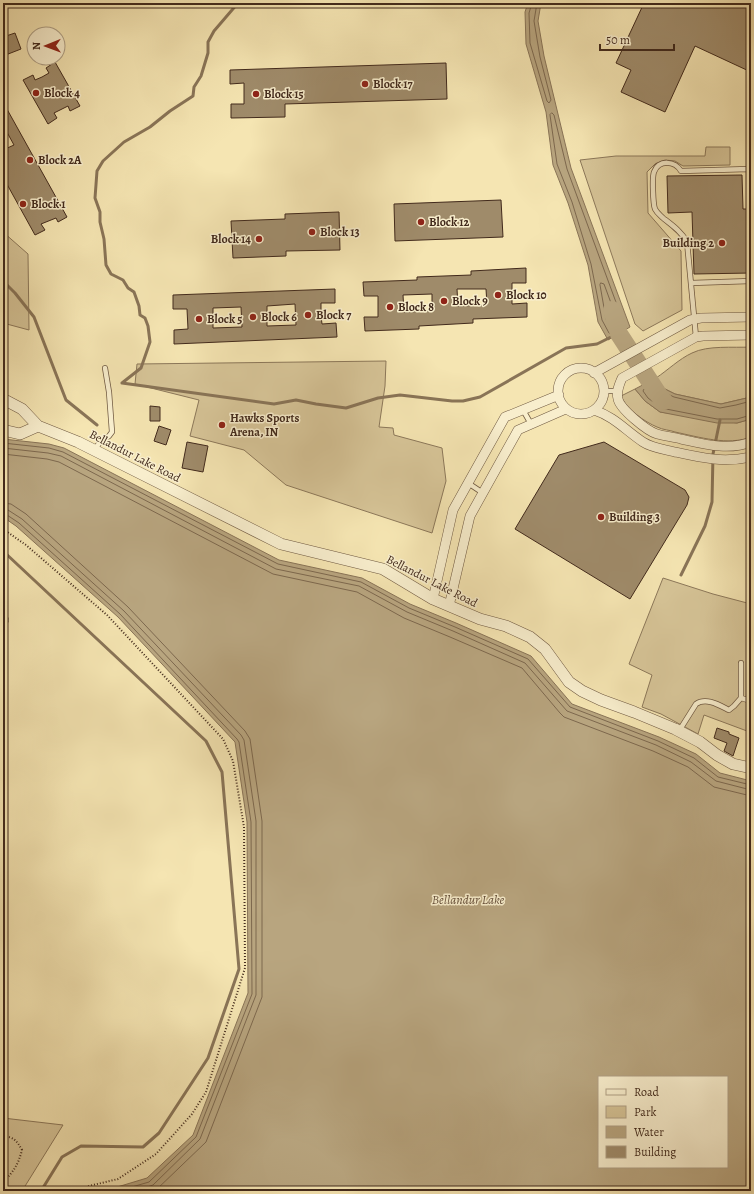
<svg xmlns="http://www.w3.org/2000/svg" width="754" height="1194" viewBox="0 0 754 1194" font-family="Alegreya,serif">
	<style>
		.green { fill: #d7c598; stroke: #8c785a }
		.water { fill: #b8a57f; stroke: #897457; fill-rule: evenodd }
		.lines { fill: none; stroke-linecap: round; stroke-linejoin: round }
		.shore { stroke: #7d684e; stroke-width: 1 }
		.stream { stroke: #897457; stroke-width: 3 }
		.river { stroke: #b8a57f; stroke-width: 18 }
		.building { fill: #9f8b6a; stroke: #422a1c; fill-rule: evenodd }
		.service-casing { stroke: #6f5942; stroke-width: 6 }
		.minor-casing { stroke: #6f5942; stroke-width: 10 }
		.tertiary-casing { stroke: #6f5942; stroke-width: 12 }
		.path { stroke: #422a1c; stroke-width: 2; stroke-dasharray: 1 2; stroke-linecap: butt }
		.service { stroke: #f8eecd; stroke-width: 4.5 }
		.minor { stroke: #f8eecd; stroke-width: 9 }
		.tertiary { stroke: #f8eecd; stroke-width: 11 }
		.poi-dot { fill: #8f2418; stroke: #f8eecd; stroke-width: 1.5 }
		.labels { text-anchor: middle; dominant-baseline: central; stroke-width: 3; stroke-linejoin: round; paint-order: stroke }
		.poi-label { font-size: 12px; font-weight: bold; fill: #422a1c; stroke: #f8eecd; text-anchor: start }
		.street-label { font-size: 12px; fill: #422a1c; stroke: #f8eecd }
		.water-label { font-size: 13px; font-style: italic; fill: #654f3a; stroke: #f8eecd }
	</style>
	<rect width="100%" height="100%" fill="#f5e5b2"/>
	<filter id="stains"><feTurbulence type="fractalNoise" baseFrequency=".005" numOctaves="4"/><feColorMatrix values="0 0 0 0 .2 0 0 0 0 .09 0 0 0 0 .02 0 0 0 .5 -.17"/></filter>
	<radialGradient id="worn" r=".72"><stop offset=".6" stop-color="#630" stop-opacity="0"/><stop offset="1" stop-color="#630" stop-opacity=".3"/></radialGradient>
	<path class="green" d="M706,147H730V165L683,166L675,161L665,160L655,164L647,172L648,213L681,251L682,310L643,331L635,324L580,160L616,156H705Z
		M3,232L28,254L29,330L3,323Z
		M751,347V397L721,404L675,394L663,388L656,378C668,370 679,359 692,353C708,345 733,348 751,347Z
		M386,361L385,386L379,427L393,428L394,435L442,448L446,481L432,533L286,485L244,450L190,436L199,400L135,384L137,364Z
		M635,389L645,401L660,412L737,423L751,419V437C728,446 699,437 675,432C670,430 663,430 657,427C645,422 626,409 621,396Z
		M663,578L713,594L751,604V731H747L704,715L698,734L661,714L642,707L652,675L629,664Z
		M3,1118L63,1125L22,1191H3Z"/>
	<path class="water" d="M528,3H541L538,21L544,56L571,168L630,327L608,340L598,322L588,265L568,203L553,165L546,112L526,44L525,12Z
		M656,378L663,388L675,394L721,404L751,397V419L737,423H717L660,412L645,401L635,389Z
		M3,439L49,444L64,448L279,560L362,578L410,604L456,623L531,656L572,704L659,737L696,754L720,773L751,781V1191H104L147,1178L193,1135L248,993L247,822L235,742L118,617L16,526L3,517ZM599,1077H727V1167H599Z"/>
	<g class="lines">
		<path class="shore" d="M532,3L529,13L530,43L547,101L549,103L551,100L540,57L534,21L537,3
			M552,113L554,115L567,169L624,324L623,326L611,334L609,333L602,320L591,264L572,202L557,164L550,115Z
			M601,283L604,284L618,322L617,324L613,327L610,326L606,319L600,285Z
			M751,401L736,405L720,408L674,397L661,391L655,384L644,389L643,391L648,398L661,408L717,419H737L751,415
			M3,443L49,448L63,452L278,564L361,582L409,608L455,627L528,659L570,707L658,741L694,758L718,777L751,785
			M3,448L48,453L61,456L276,569L359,586L407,612L453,631L525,663L567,711L656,745L691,762L716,781L751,790
			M3,454L47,459L59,462L273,574L357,592L404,618L450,637L522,668L560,713L564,717L653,751L688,767L714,787L751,796
			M3,503L11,504L26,514L128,607L245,731L250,739L262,821V997L206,1142L155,1191
			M3,509L8,510L22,519L124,611L241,735L244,740L256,821V995L200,1139L153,1185L136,1191
			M3,514L7,515L19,523L120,614L237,739L239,742L251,822L252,994L196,1137L149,1182L118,1191"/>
		<path class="stream" d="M3,281L15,293L34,317L66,400L97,425
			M122,383L274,404L296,400L316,404L346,408L378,398L400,395L452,401H463L480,397L566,348L597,344L611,337
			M122,383L141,368L150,342L148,326L145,318L140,315L139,306L134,292L128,288L123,280L111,274L106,265L104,239L100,222V212L95,198L97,171L103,161L124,142L150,127L170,111L193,96L194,87L201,76L208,53V42L214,31L238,3
			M3,551L206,741L222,772L239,969L208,1058L159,1133L143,1147L81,1146L62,1157L41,1191
			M681,575L705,526L712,502L713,454L720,420"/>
		<path class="river" d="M612,310L619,334L662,400L664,401"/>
	</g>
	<path class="building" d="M644,3H655L661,6L662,3H704L713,7L714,3H751V72L695,46L665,112L621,92L631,70L616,63Z
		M15,33L21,49L3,56V37Z
		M55,62L80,106L70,111L68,106L54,113L57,118L48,124L23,80L33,75L35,80L42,77L49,73L46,68Z
		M446,63L447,99L285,104V117L231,118V104H244V83L230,84V70Z
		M3,102L67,217L58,222L56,218L41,224L45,230L35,235L3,177V150L14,145L3,125Z
		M742,175L743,209H751V273L694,274L692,212L668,213L667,176Z
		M501,200L503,237L395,241L394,204Z
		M339,212L340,250L286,251V256L233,258L231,221L285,219V214Z
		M526,268V283H512V304L527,303V317L473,319V323L419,326V329L365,331L364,317H378V296H364L363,282L417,280V277L471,275V271ZM457,289H486L487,305L458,306ZM432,294V311L404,312L403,295Z
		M335,289V303H321V316L322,324L336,323L337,337L174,344V330L188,329L187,309H173V295ZM295,304L296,325L267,326V306ZM241,307L242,327L213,328V308Z
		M150,406L160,407V421H150Z
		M159,426L171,430L166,445L154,441Z
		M187,442L208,446L203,472L182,468Z
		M604,442L685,490L689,497L687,505L630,599L515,529L559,455Z
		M717,728L729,732V734L739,738L733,756L724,751L727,743L714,738Z"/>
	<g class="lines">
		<defs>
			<path id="service" d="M691,283L751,281
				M696,337L687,242C682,232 672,225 663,218C660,215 657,213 655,209C653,204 652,177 654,172C659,159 675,161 681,171L749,169V201H751
				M3,356V362
				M604,391H618
				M523,410L531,424
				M94,450L101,441L109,436L112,432L109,392L105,368
				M468,483L483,493
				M741,663V698
				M679,731L696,704C706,697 719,705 729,710L734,706L741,698L751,701"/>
			<path id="minor" d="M751,335L703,336L696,337L622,378C619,385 616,392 618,399C620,409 647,431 657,434C664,436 673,437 681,439C704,444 728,451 751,442
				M558 391a23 23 0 1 1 46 0a23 23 0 1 1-46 0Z
				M594,373L690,320L701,318L751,317
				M594,410C615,417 625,430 643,442C652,448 664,449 675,452C702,458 723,463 751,457
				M433,599L453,510L505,417L559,395
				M449,606L470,516L518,430L566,409
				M3,619L4,620"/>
			<path id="tertiary" d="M3,399L22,409L38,426L78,442L281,544L383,569L433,599L480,619L506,626L530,637L545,649L569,682L582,691L601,700L634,712L675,729L700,742L717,755L733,764L751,768
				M3,430L20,434L38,426"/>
		</defs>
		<use href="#service" class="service-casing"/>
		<use href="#minor" class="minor-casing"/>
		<use href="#tertiary" class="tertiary-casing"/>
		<path class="path" d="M3,529L26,545L107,615L223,739L233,761L244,827L245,968L206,1092L192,1114L156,1154L118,1179L89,1186L82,1191
			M3,1136C14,1137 17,1141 22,1150C18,1165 14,1171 3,1182"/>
		<use href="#service" class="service"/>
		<use href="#minor" class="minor"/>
		<use href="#tertiary" class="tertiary"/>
	</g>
	<g class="poi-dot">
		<circle cx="365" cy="84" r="4"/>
		<circle cx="36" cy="93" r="4"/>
		<circle cx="256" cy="94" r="4"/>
		<circle cx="30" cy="160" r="4"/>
		<circle cx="23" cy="204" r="4"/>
		<circle cx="421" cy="222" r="4"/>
		<circle cx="312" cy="232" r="4"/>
		<circle cx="259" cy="239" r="4"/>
		<circle cx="722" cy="243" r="4"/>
		<circle cx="498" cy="295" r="4"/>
		<circle cx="444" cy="301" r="4"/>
		<circle cx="390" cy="307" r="4"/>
		<circle cx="308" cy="315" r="4"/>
		<circle cx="253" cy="317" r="4"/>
		<circle cx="199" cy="319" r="4"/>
		<circle cx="222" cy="425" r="4"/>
		<circle cx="601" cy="517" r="4"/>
	</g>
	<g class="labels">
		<g class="poi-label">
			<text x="373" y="84">Block 17</text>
			<text x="44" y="93">Block 4</text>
			<text x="264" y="94">Block 15</text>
			<text x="38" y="160">Block 2A</text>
			<text x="31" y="204">Block 1</text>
			<text x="429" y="222">Block 12</text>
			<text x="320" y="232">Block 13</text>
			<text x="251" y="239" text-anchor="end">Block 14</text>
			<text x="714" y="243" text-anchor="end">Building 2</text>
			<text x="506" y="295">Block 10</text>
			<text x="452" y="301">Block 9</text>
			<text x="398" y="307">Block 8</text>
			<text x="316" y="315">Block 7</text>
			<text x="261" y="317">Block 6</text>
			<text x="207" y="319">Block 5</text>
			<text x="230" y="418">Hawks Sports<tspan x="230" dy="14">Arena, IN</tspan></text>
			<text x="609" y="517">Building 3</text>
		</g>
		<g class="street-label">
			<text transform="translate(135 456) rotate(27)">Bellandur Lake Road</text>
			<text transform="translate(432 581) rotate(27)">Bellandur Lake Road</text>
		</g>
		<g class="water-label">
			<text x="468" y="899">Bellandur Lake</text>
		</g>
	</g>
	<rect width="754" height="1194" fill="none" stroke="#f5e5b2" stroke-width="16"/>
	<rect x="4" y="4" width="746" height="1186" fill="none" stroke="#422a1c" stroke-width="2"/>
	<rect x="8" y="8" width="738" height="1178" fill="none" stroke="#422a1c"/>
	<rect x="598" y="1076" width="130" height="92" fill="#f8eecd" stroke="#afa086"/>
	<rect x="606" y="1089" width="20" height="6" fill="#f8eecd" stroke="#afa086"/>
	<text x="634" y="1096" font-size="12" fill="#422a1c">Road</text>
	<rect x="606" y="1106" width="20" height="12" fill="#d7c598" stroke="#afa086"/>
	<text x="634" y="1116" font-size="12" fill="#422a1c">Park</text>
	<rect x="606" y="1126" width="20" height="12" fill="#b8a57f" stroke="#afa086"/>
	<text x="634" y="1136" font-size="12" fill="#422a1c">Water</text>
	<rect x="606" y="1146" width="20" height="12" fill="#9f8b6a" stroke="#afa086"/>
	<text x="634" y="1156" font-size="12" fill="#422a1c">Building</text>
	<g transform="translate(46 46) rotate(269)"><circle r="19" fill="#f8eecd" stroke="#afa086"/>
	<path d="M0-3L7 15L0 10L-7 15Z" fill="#8f2418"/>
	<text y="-6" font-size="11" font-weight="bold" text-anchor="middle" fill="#422a1c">N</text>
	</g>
	<path d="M600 44v6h74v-6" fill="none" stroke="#422a1c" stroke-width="2"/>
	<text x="606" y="44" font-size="12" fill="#422a1c" stroke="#f8eecd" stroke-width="3" paint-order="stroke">50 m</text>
	<rect width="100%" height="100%" filter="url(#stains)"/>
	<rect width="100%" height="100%" fill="url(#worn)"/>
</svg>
